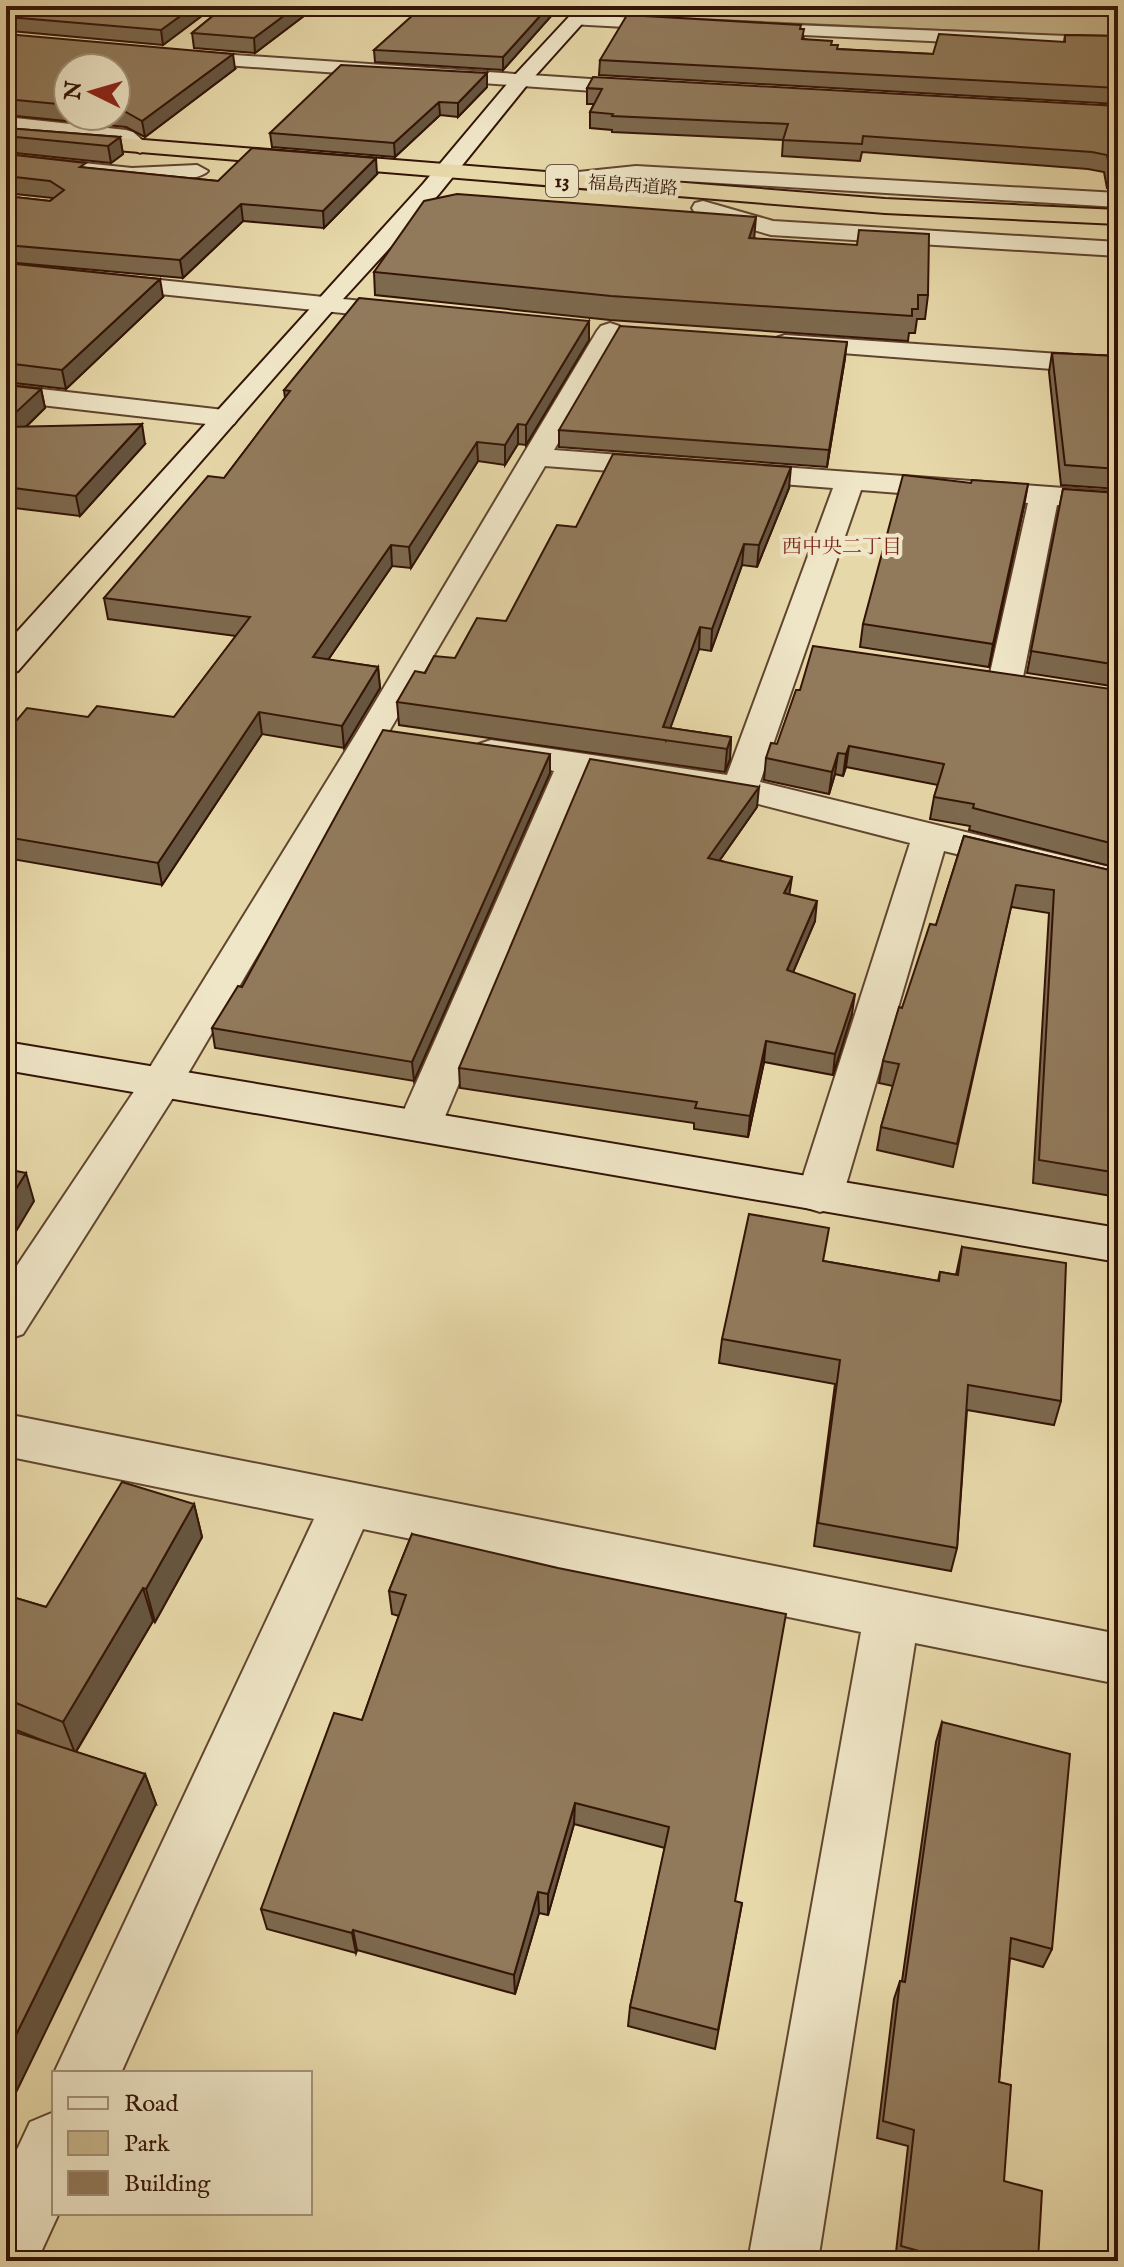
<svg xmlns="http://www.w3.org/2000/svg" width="1124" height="2267" viewBox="0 0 1124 2267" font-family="'IM FELL English','Noto Serif JP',serif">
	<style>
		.green { fill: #c8b78d; stroke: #7e664a; stroke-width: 2 }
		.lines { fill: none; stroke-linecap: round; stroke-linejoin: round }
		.street-casing { stroke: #60452f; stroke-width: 4 }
		.secondary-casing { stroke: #331406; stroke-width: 4 }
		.highway-casing { stroke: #331406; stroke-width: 4 }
		.street { fill: #efe6c7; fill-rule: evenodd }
		.secondary { fill: #efe6c7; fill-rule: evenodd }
		.highway { fill: #e7d8a9; fill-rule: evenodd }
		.wall { fill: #7d694e; stroke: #331406; stroke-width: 2; fill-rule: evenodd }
		.shaded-wall { fill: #665540; stroke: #331406; stroke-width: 2 }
		.building { fill: #917a5b; stroke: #331406; stroke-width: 2 }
		.labels { text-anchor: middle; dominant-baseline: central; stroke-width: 8; stroke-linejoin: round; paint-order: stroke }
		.far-street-label { font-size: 18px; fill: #331406; stroke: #efe6c7 }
		.shield { fill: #efe6c7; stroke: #6b5340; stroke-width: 2 }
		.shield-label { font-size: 20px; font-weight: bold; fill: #331406 }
		.far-neighbourhood-label { font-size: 20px; fill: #7a1f14; stroke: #efe6c7 }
	</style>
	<rect width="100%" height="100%" fill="#e7d8a9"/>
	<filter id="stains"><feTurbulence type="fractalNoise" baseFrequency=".0025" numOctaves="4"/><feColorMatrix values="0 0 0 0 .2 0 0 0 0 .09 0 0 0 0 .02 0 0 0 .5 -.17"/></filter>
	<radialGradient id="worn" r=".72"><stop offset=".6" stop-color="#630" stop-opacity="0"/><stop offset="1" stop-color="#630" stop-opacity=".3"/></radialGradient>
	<path class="green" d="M613,6H1118V38L606,15Z"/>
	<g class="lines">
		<defs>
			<path id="street" d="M27,6H49L6,31V18Z
				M576,15L681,20L690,25L681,30L570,24L567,20Z
				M746,23L1118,38V50L740,32L737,28L740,24Z
				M176,51L650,83L660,89L650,95L169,61L167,57Z
				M6,117L126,130L133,132L150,147L140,153L120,142L6,129Z
				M6,155L132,168L197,165L208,171C191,192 38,171 6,167Z
				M636,166L1118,193V207L636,178L559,188L548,181L559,174Z
				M703,201L773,221L1118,242V256L771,235L695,213L692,208L695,203Z
				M6,264L410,306L419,308L422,313L419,318L410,320L6,278Z
				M610,323L619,326L623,331L554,450L1118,492V510L1057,505L1022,682L1017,689L1005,692L993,689L988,682L1028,503L861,490L760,782L1118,869V893L944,851L843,1195L836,1207L820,1212L804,1207L797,1195L910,843L739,799L588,776L441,1126L434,1137L419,1141L404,1137L397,1126L554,771L479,758L473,751L479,744L491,740L727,775L833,488L545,466L183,1082L23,1334L6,1340V1282L147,1072L356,734L597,331L601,326Z
				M785,335L1118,358V374L776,348L772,343L776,338Z
				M6,385L224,410L234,412L238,418L234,424L224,426L6,401Z
				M6,1414L1118,1634V1684L915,1643L818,2261H748L861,1632L363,1529L121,2073H54L314,1519L6,1456Z
				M54,2112V2213H59L37,2261H6V2173L30,2122Z"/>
			<path id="secondary" d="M579,6H598L527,85L439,194L333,310L18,671L6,674V644L423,184L513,77Z
				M6,1042L1118,1228V1262L6,1070Z"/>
			<path id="highway" d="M6,129L885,199L1118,210V224L885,213L6,141Z"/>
		</defs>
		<use href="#street" class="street-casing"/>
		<use href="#secondary" class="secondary-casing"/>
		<use href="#highway" class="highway-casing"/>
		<use href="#street" class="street"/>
		<use href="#secondary" class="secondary"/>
		<use href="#highway" class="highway"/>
	</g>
	<path class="wall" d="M215,6L163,45L11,31L8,17Z
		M225,6H317L255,53L194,48L192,33Z
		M560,6L503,70L375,62L374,50Z
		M801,29L804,39L831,45L837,49L933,54L1064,42L1065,35L1118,36V104L599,75L600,60Z
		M6,34L235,69L145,137L126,127L6,115ZM68,68H116V116H68Z
		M487,73V87L458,117L440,115L395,157L272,147L270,133Z
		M587,88L1118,106V189L1107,188L1104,172L1088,169L862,152L860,161L782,156L783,140L612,132V130L590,128V112L594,104H587Z
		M6,128L120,137L123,154L111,163L6,152Z
		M6,154L87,168L218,181L377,174L324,228L243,221L183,278L6,262V196L50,201L53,198L6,193Z
		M754,238L928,295L925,319H917L915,333H909L908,341L610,320L375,295L374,272Z
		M6,263L163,297L66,389L6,382Z
		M1118,303V343L1115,319Z
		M589,321V340L526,445L518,444L505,465L478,461L411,568L392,566L328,660L378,667L380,688L344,748L262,734L162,885L6,858V733L88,717H174L236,636L108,619L104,598L224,478L285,398L284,390Z
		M1052,353L1118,356V489L1061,485L1049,372Z
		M845,358L827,467L559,447V430Z
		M6,385L41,389L45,408L26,427L145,444L80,516L6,507Z
		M789,488L757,567L742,565L711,651L699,649L670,728L731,737L730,759L725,772L399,725L397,702L425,673L455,658L506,621L576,527Z
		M1063,489L1118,493V687L1027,673Z
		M1024,506L989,667L860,647L863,624Z
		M1118,690V868L969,830L970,826L930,819L934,797L938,785L846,767L843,776L835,774L829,794L764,780L766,758L777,744Z
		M550,773L414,1081L215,1048L212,1028L242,987Z
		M757,807L720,860L790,895L815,921L793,972L852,1014L833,1075L764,1062L748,1137L694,1129V1123L460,1088L459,1068Z
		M964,836L1118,872V1197L1033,1183L1049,913L1011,907L953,1167L877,1150L881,1127L893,1086L879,1083L883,1061L902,1008L936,925Z
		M962,1247L1061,1401L1054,1425L967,1410L957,1548L951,1571L814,1546L835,1384L719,1363L722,1339L824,1261L938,1281L940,1272L956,1275Z
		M194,1504L202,1537L155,1622L153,1621L76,1752L145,1774L156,1804L54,1745L6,1726V1595L46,1607Z
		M412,1534L735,1902L742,1903L715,2049L628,2026L630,2007L665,1848L574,1824L548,1915L539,1913L515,1994L357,1950L356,1953L267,1929L261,1909L362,1720L399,1616L392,1614L389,1591Z
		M942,1722L1052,1949L1043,1967L1010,1958L999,2082L1004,2181L1038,2261H895L908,2146L877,2138L894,1999L900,1981H902L936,1742Z"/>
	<path class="shaded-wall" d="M6,6H22L6,16Z
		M194,6H215L163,45L161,30Z
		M297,6H317L255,53L254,38Z
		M549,6H560L503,70V57Z
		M233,54L235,69L145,137L142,121Z
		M487,73V87L458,117V103Z
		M439,102L440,115L395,157L394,143Z
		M120,137L123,154L111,163L108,146Z
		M376,158L377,174L324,228L323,211Z
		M241,204L243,221L183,278L180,260Z
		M756,217L754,240L749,238Z
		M160,279L163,297L66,389L62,370Z
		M589,321V340L526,445V425Z
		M847,342L845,358L827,467L829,450Z
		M41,389L45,408L15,437L6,440V419Z
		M142,424L145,444L80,516L76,496Z
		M518,424V444L505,465V445Z
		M477,442L478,461L411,568L409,547Z
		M791,467L789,488L757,567L759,545Z
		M1028,484L1024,506L989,667L993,644Z
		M744,544L742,565L711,651L712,629Z
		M391,545L392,566L315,679L313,657Z
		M700,627L699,649L666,740L663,727Z
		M378,667L380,688L344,748L342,726Z
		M259,712L262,734L162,885L158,863Z
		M731,737L730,759L725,772L727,749Z
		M849,746L846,767L843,776L846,754Z
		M838,753L835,774L829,794L832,772Z
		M550,754V773L414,1081L412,1062Z
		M759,787L757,807L707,878L708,858Z
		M792,877L789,897L784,893Z
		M817,901L815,921L785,991L787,970Z
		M855,994L852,1014L833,1075L835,1054Z
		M766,1041L764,1062L748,1137L750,1116Z
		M26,1173L34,1201L6,1248V1205Z
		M6,1469L15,1493L6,1509Z
		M194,1504L202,1537L155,1622L146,1589Z
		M143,1588L153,1621L75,1753L63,1722Z
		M145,1774L156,1804L6,2113V2055Z
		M575,1803L574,1824L548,1915V1894Z
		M538,1892L539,1913L515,1994L514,1975Z
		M353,1930L357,1950L356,1953L352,1933Z"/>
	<path class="building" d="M27,6H194L161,30L8,17Z
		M225,6H297L254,38L192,33Z
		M423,6H549L503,57L374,50Z
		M627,15L801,25L800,29H804L802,39L832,41L831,45H838L837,49L933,54L939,34L1065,42V35L1118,36V88L600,60Z
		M6,34L233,54L142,121L124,111L116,110V68H68V105L6,99Z
		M341,65L487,73L458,103L439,102L394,143L270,133Z
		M593,77L1118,106V172L1110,171L1107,155L1092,152L863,136L862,144L783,140L788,124L612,116L613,114L590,112L602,89L587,88Z
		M6,128L120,137L108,146L6,136Z
		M252,148L376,158L323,211L241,204L180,260L6,245V196L50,201L64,190L50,181L6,176V154L86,163L80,167L218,181Z
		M457,194L756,217L749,238L857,245L859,230L929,234L928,295H918V309H912V316L611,296L374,272L424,201Z
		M6,263L160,279L62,370L6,363Z
		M359,298L589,321L526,425L518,424L505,445L477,442L409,547L391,545L313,657L378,667L342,726L259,712L158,863L6,837V733L27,708L88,717L97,706L174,717L250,617L104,598L208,476L224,478L290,391L284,390Z
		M620,326L847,342L829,450L559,430Z
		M1052,353L1118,356V469L1065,465Z
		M6,385L41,389L11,417L6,419Z
		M142,424L76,496L6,487V427Z
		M613,454L791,467L759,545L744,544L712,629L700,627L663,727L731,737L727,749L397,702L415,671L425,673L434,656L455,658L477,618L506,621L557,525L576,527Z
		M903,475L971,483L972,480L1028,484L993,644L863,624Z
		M1063,489L1118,493V665L1031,651Z
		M813,646L1118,690V845L973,808L974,804L934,797L944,764L849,746L846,754L838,753L832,772L766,758L771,743L777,744L796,690H800Z
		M383,730L550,754L412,1062L212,1028L238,986L242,987Z
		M590,759L759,787L708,858L792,877L784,893L817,901L787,970L855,994L835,1054L766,1041L750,1116L695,1108L697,1102L459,1068Z
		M964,836L1118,872V1173L1039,1160L1054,890L1016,885L957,1144L881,1127L899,1064L883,1061L899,1007L902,1008L930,924L936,925Z
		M6,1169L26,1173L6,1205Z
		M749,1214L829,1228L823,1261L939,1281L940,1272L958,1275L962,1247L1066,1263L1061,1401L968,1385L957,1548L818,1523L840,1360L722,1339Z
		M122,1482L194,1504L146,1589L143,1588L63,1722L6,1699V1595L46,1607Z
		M412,1534L558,1568L786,1614L735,1901L742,1903L718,2030L630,2007L669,1827L575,1803L548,1894L538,1892L514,1975L353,1930L352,1933L261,1909L334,1713L362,1720L406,1595L389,1591Z
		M942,1722L1070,1754L1052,1949L1011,1938L999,2082L1011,2085L1004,2181L1042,2191L1038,2261H918L919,2251L901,2246L914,2130L883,2121L900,1981L905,1982Z
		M9,1730L145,1774L6,2055V1736Z"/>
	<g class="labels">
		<g class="far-street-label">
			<text transform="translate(633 187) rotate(4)">福島西道路</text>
		</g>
		<rect class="shield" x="546" y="165" width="32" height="32" rx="6"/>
		<g class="shield-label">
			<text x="562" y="181">13</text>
		</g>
		<g class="far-neighbourhood-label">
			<text x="842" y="547">西中央二丁目</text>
		</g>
	</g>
	<rect width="1124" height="2267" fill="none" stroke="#e7d8a9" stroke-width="32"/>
	<rect x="8" y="8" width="1108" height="2251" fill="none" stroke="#331406" stroke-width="4"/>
	<rect x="16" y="16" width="1092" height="2235" fill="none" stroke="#331406" stroke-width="2"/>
	<rect x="52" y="2071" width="260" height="144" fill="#efe6c7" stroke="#a4927a" stroke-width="2"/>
	<rect x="68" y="2097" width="40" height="12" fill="#efe6c7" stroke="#a4927a" stroke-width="2"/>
	<text x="124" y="2111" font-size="24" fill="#331406">Road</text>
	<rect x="68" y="2131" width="40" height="24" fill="#c8b78d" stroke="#a4927a" stroke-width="2"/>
	<text x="124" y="2151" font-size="24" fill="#331406">Park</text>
	<rect x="68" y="2171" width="40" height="24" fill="#917a5b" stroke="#a4927a" stroke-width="2"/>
	<text x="124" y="2191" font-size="24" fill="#331406">Building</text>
	<g transform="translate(92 92) rotate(275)"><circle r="38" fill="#efe6c7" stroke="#a4927a" stroke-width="2"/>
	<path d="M0-6L14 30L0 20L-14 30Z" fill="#8f2418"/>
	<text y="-12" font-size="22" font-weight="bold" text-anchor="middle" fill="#331406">N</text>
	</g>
	<rect width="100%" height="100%" filter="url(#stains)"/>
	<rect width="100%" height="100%" fill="url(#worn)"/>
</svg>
